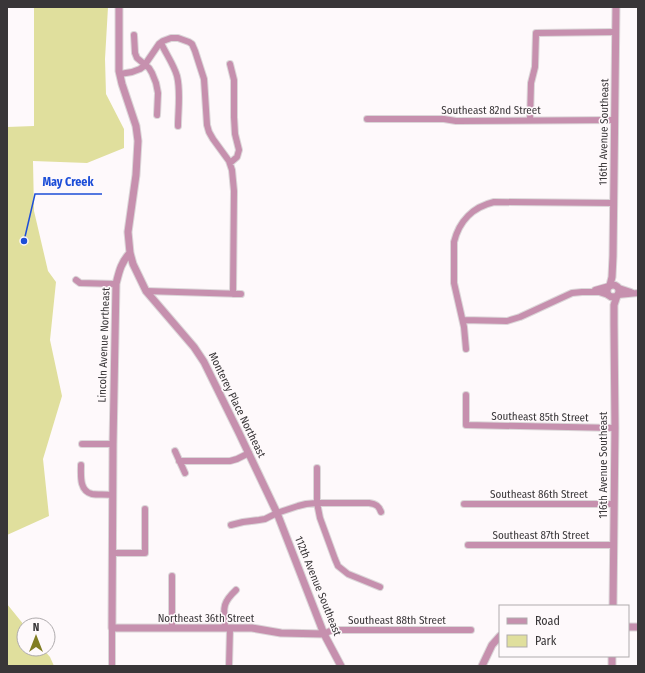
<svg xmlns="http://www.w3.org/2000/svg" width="645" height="673" viewBox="0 0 645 673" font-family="'Fira Sans Condensed',sans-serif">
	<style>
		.green { fill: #e0df9d }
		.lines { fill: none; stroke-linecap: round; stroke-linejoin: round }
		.minor-casing { stroke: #dbd6d8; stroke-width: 8 }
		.tertiary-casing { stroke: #dbd6d8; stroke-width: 9 }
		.minor { stroke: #c690ae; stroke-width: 6 }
		.tertiary { stroke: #c690ae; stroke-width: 7 }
		.labels { text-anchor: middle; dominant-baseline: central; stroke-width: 3; stroke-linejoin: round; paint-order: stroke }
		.street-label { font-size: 11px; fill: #393638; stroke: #fef9fb }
		.leader { fill: none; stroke: #1d4ed8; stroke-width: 1.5 }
		.callout-dot { fill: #1d4ed8; stroke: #fef9fb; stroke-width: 1.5 }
		.callout-label { font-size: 12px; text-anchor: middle; font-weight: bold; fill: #1d4ed8; stroke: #fef9fb; stroke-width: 3; stroke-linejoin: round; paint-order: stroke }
	</style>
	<rect width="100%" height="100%" fill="#fef9fb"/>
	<path class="green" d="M34,7H108L105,59L106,94L124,129V148L87,163L33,161L34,211L48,271L56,282L50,340L62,396L43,459L49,516L7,535V127L34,126Z
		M7,604L24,625V649H43L50,657L54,666H7Z"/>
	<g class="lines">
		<defs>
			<path id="minor" d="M134,35L135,53L137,58L149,68L152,73L156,83L158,93L157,115
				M161,43C166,54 174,65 177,76C181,92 178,110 178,126
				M120,74L132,72L140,69L144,66L159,44L163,41L171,38H178L189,42L192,44L195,51L204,79L207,125L209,132L213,139L229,161L232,170L234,191L233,294
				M367,119H444L456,121L615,120
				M530,120L531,83L535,67L536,33L616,32
				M230,163L237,157L239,150L235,134L234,117V80L230,64
				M76,280L80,283L116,284
				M619,288L631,292
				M595,290L609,286
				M146,291L241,294
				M618,295L638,293
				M463,320L507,321L520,317L572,293L582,292H599L608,295
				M466,349L464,327L454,283V242C459,221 473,207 494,202L613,203
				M466,395V425L615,428
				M82,444H113
				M175,451L185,473
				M179,461H230L237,459L249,453
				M81,465C81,475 79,491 92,494C98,495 106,494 112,495
				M317,468V503L320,518L335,559L338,566L348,574L380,587
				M464,504H614
				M231,525L243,522L259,520L265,519L277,513L298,506L306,504L317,503H369C376,504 379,506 381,512
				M468,545H613
				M112,553H145V509
				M172,576V628
				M112,628V666
				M225,628C224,609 221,604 236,590
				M324,634L332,630H471
				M229,666L230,628"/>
			<path id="tertiary" d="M119,7V71L122,84L136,126L138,141L136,175L128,232L130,253L133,264L146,291L194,347L204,362L239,433L277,513L324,634L341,666
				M130,253C121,262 119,272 116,284L113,444L112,628H252L281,633L324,634
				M607 291a6 6 0 1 1 12 0a6 6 0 1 1-12 0Z
				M610,285L612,277L613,256L616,7
				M613,606L615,428L614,324V305L617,296
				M628,627H638
				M482,666L492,645L500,636
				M612,666V656"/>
		</defs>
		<use href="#minor" class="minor-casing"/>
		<use href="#tertiary" class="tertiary-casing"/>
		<use href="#minor" class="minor"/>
		<use href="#tertiary" class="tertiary"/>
	</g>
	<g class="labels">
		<g class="street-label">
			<text x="491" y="110">Southeast 82nd Street</text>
			<text transform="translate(604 132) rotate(-89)">116th Avenue Southeast</text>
			<text transform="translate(104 345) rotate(-88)">Lincoln Avenue Northeast</text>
			<text transform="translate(237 405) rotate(64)">Monterey Place Northeast</text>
			<text transform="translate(540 417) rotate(1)">Southeast 85th Street</text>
			<text transform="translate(603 465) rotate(-90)">116th Avenue Southeast</text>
			<text x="539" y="494">Southeast 86th Street</text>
			<text x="541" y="535">Southeast 87th Street</text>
			<text transform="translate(318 586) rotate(68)">112th Avenue Southeast</text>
			<text x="206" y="618">Northeast 36th Street</text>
			<text x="397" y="620">Southeast 88th Street</text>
		</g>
	</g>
	<path class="leader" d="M24 241L35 194H102"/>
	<circle class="callout-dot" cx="24" cy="241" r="4"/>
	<g class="callout-label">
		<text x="68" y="186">May Creek</text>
	</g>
	<rect width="645" height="673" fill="none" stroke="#393638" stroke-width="16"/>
	<rect x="499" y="605" width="130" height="52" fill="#fef9fb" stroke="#afabad"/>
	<rect x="507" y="618" width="20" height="6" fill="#c690ae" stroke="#afabad"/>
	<text x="535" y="625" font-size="12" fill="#393638">Road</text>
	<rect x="507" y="635" width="20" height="12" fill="#e0df9d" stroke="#afabad"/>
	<text x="535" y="645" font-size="12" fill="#393638">Park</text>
	<g transform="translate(36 637)"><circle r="19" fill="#fef9fb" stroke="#afabad"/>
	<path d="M0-3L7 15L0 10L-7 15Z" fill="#817d24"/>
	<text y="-6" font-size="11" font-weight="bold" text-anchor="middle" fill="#393638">N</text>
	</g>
</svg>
